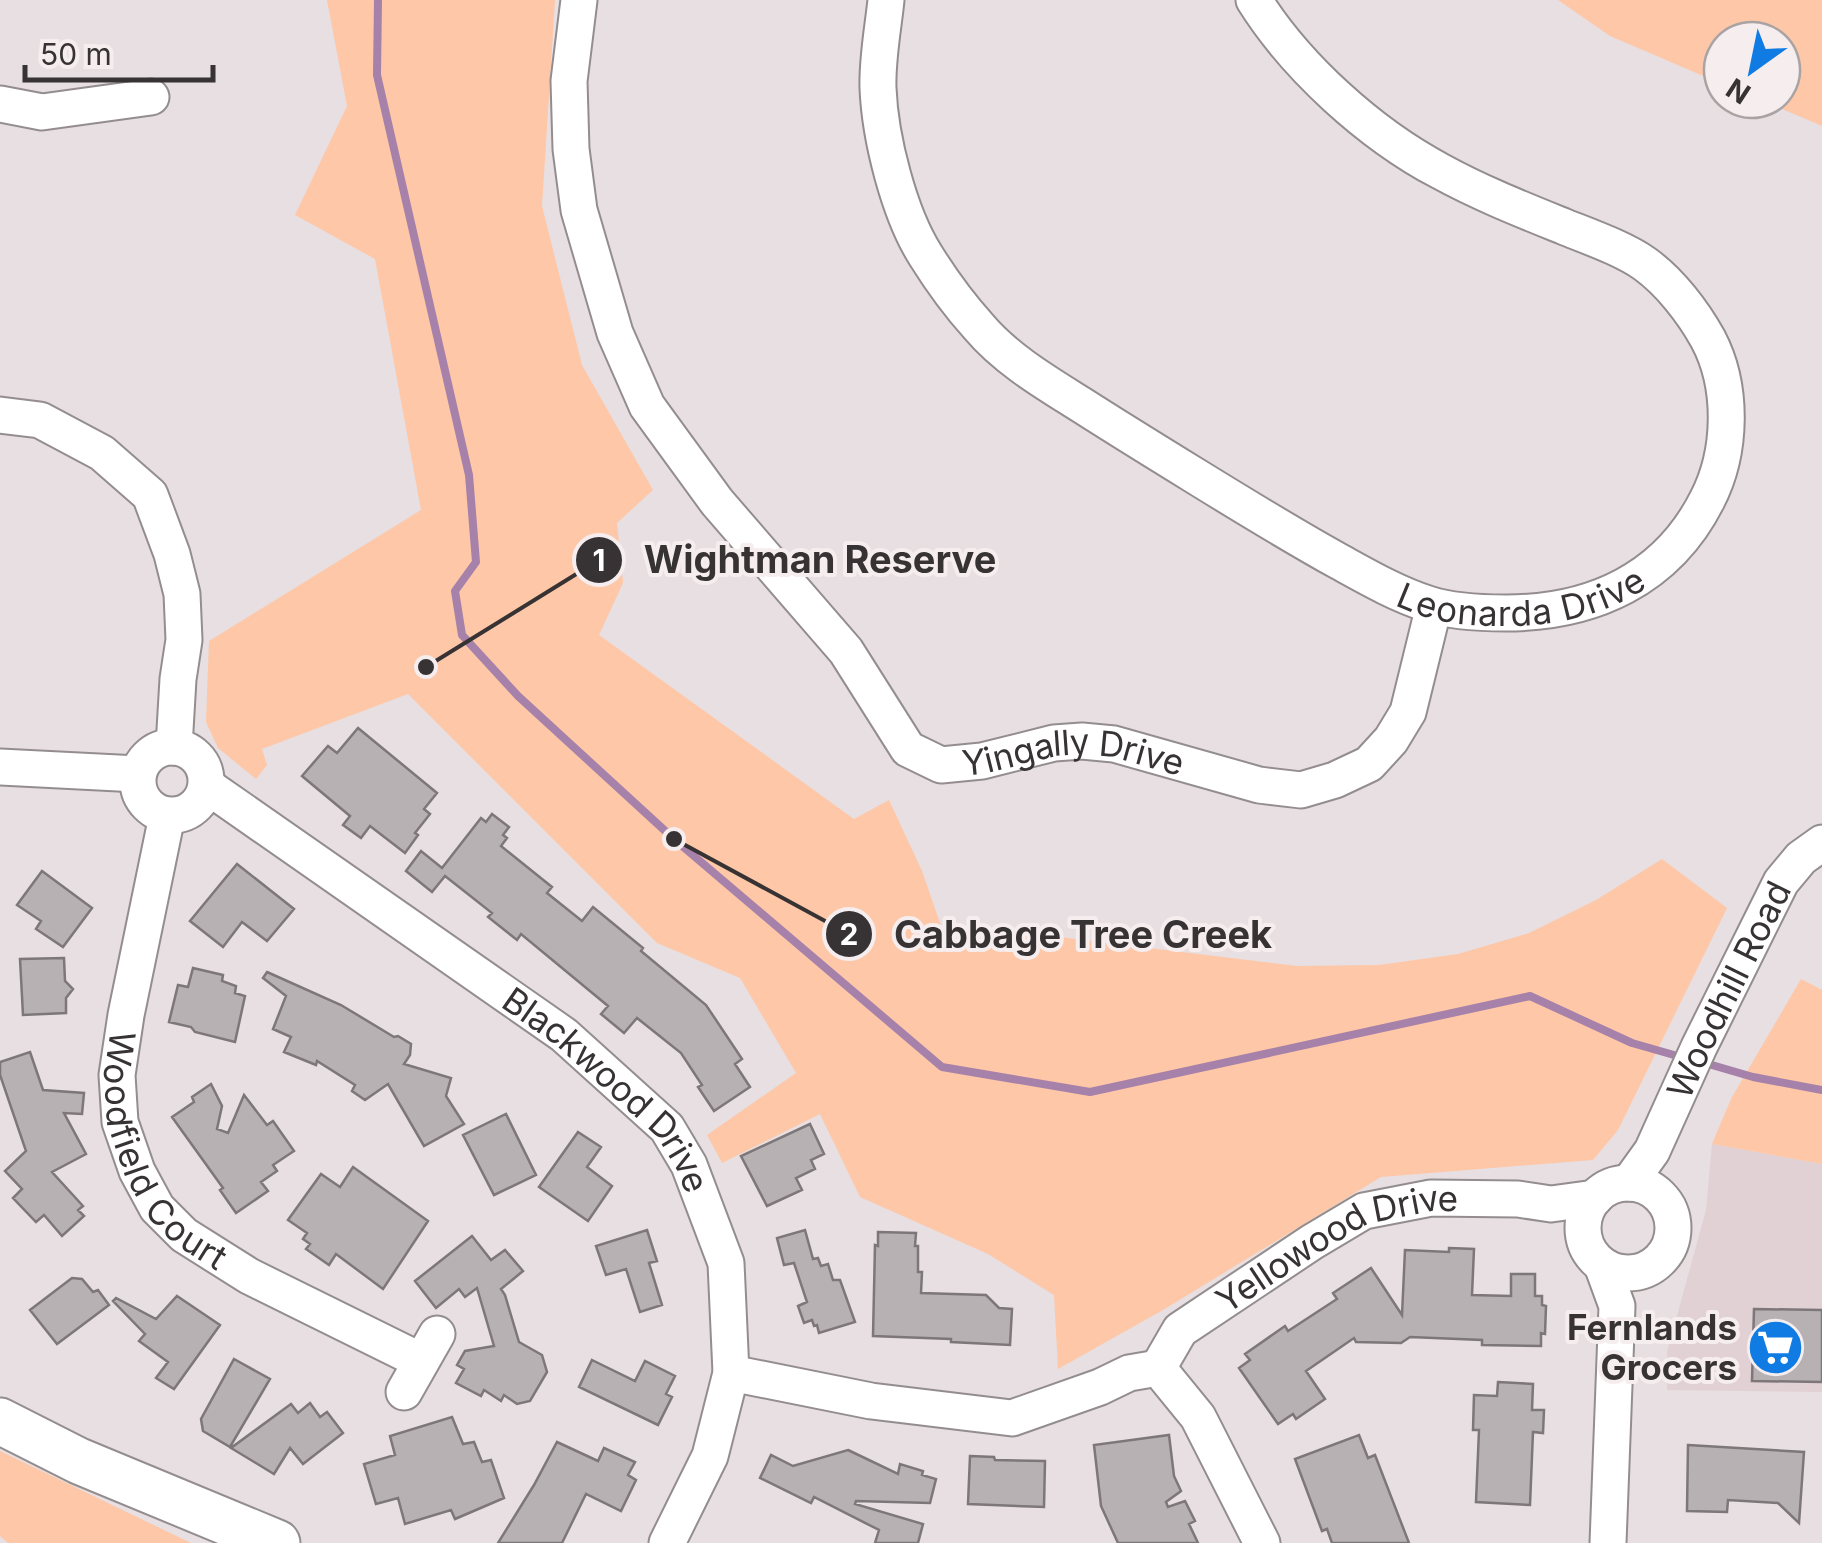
<svg xmlns="http://www.w3.org/2000/svg" width="1822" height="1543" viewBox="0 0 1822 1543" font-family="Inter,sans-serif">
	<style>
		.built { fill: #e2d1d4 }
		.green { fill: #fec7a7 }
		.lines { fill: none; stroke-linecap: round; stroke-linejoin: round }
		.stream { stroke: #a681aa; stroke-width: 8 }
		.building { fill: #b7b1b4; stroke: #7d777a; stroke-width: 2.5 }
		.minor-casing { stroke: #948d8e; stroke-width: 39 }
		.major-casing { stroke: #948d8e; stroke-width: 49 }
		.minor { stroke: #fff; stroke-width: 35 }
		.major { stroke: #fff; stroke-width: 45 }
		.labels { text-anchor: middle; dominant-baseline: central; stroke-width: 8; stroke-linejoin: round; paint-order: stroke }
		.street-label { font-size: 35px; fill: #373334; stroke: #f5edee }
		.poi-label { font-size: 35px; font-weight: bold; fill: #373334; stroke: #f5edee; text-anchor: end }
		.leader { fill: none; stroke: #373334; stroke-width: 4 }
		.callout-dot { fill: #373334; stroke: #f5edee; stroke-width: 4 }
		.mark-label { font-size: 30px; text-anchor: middle; font-weight: bold; fill: #fff }
		.callout-label { font-size: 38px; text-anchor: middle; font-weight: bold; fill: #373334; stroke: #f5edee; stroke-width: 8; stroke-linejoin: round; paint-order: stroke }
	</style>
	<rect width="100%" height="100%" fill="#e7dfe1"/>
	<path class="built" d="M1712,1144L1822,1164V1392L1667,1390V1352L1706,1210Z"/>
	<path class="green" d="M327,0H555L542,206L582,365L653,490L617,523L623,583L599,635L854,819L889,800L922,871L949,949L1035,934L1297,966L1379,965L1458,954L1529,933L1596,900L1662,859L1727,908L1618,1130L1593,1160L1381,1177L1163,1310L1058,1369L1054,1295L988,1254L860,1197L820,1114L722,1163L707,1135L796,1073L740,978L657,943L408,694L262,749L267,765L256,779L218,748L206,722L209,641L421,510L375,259L295,215L347,106Z
		M1558,0H1822V126L1761,100H1782V40H1722V84L1610,36Z
		M1801,979L1822,990V1164L1712,1144L1731,1099Z
		M0,1451L191,1543H8L0,1536Z"/>
	<g class="lines">
		<path class="stream" d="M378,0L377,75L469,475L476,562L455,591L462,635L518,696L674,839L942,1067L1090,1092L1530,996L1632,1043L1681,1057
			M1705,1063L1753,1077L1822,1090"/>
	</g>
	<path class="building" d="M358,728L437,793L424,809L430,814L415,833L418,835L405,853L370,826L361,838L343,825L350,816L302,776L328,746L337,753Z
		M492,814L509,827L503,835L507,838L501,846L552,887L547,893L582,921L593,907L643,948L641,951L706,1005L742,1059L735,1064L750,1087L714,1111L698,1087L702,1085L681,1053L637,1018L624,1033L601,1014L608,1006L521,934L517,940L488,917L492,913L445,876L432,892L406,871L421,851L442,868L481,818L486,822Z
		M237,864L294,909L267,941L242,922L223,947L190,921Z
		M42,871L92,908L63,947L36,929L41,921L17,905Z
		M64,958L65,981L73,989L66,998V1013L23,1015L20,959Z
		M193,968L223,975L222,981L236,986L235,993L245,996L235,1042L195,1032L191,1027L169,1022L178,985L188,987Z
		M267,972L341,1005L394,1037L398,1036L411,1044L410,1055L404,1064L451,1078L446,1096L464,1124L424,1146L388,1084L365,1100L352,1091L355,1085L317,1061L316,1065L284,1052L291,1037L273,1029L286,996L263,978Z
		M30,1052L43,1090L84,1093L82,1114L64,1113L86,1154L52,1172L83,1206L78,1210L84,1216L62,1236L44,1215L36,1222L13,1198L22,1189L5,1171L26,1151L0,1075V1062Z
		M211,1084L222,1106L217,1129L228,1133L244,1095L267,1125L273,1121L294,1151L273,1165L277,1171L261,1182L268,1191L236,1213L220,1190L223,1188L172,1117L194,1102L192,1097Z
		M506,1114L536,1175L494,1195L463,1135Z
		M810,1124L824,1154L811,1160L815,1169L796,1178L802,1190L767,1206L741,1156Z
		M578,1132L601,1147L587,1167L612,1186L588,1221L539,1187Z
		M353,1167L428,1221L383,1289L336,1254L329,1265L306,1249L310,1244L303,1239L307,1233L288,1220L321,1174L340,1187Z
		M647,1230L657,1261L649,1263L662,1305L640,1312L626,1269L606,1275L596,1246Z
		M805,1230L813,1259L818,1258L821,1266L828,1264L833,1280H840L855,1322L819,1333L817,1325L814,1326L812,1320L804,1323L798,1306L807,1302L794,1263L784,1265L777,1238Z
		M878,1232L916,1233L915,1246H918V1272H922L921,1293L986,1295L999,1308L1012,1309L1010,1345L951,1342V1339L873,1336L875,1245L878,1246Z
		M472,1236L491,1260L505,1250L523,1271L501,1289L505,1295L519,1342L542,1355L547,1372L530,1401L517,1404L504,1395L501,1401L484,1390L481,1396L456,1383L464,1369L457,1365L465,1351L494,1346L477,1288L465,1297L459,1289L436,1308L415,1281Z
		M1449,1248L1474,1249L1472,1295L1511,1296V1274H1535V1296H1542V1305L1546,1306L1545,1334L1541,1333V1346L1482,1345V1340L1410,1337L1401,1343L1356,1342L1354,1338L1306,1371L1325,1399L1296,1419L1293,1414L1278,1424L1239,1368L1250,1360L1245,1354L1285,1326L1288,1331L1337,1299L1333,1293L1371,1268L1402,1315L1405,1250L1449,1252Z
		M72,1278L82,1279L93,1292L98,1290L109,1305L57,1344L30,1310Z
		M177,1296L220,1325L174,1389L156,1378L168,1362L139,1341L145,1334L113,1301L116,1298L156,1319Z
		M1754,1309L1822,1310V1382L1752,1381Z
		M234,1359L270,1379L230,1447L203,1431L201,1419Z
		M592,1360L635,1381L645,1361L675,1376L666,1394L672,1397L658,1425L579,1387Z
		M1498,1382L1533,1384L1532,1410H1544L1543,1433L1533,1432L1530,1505L1476,1502L1479,1430H1473L1474,1395L1497,1396Z
		M310,1403L320,1417L327,1412L343,1433L303,1464L290,1448L274,1474L231,1448L291,1404L298,1413Z
		M452,1417L463,1444L474,1442L482,1462L491,1460L504,1498L455,1519L451,1510L405,1524L398,1498L376,1504L364,1464L395,1455L390,1436Z
		M1169,1435L1174,1476L1181,1491L1166,1502L1168,1507L1185,1501L1195,1521L1189,1524L1198,1543H1118L1101,1506L1094,1445Z
		M1359,1435L1368,1458L1375,1455L1409,1543H1332L1327,1529L1322,1531L1295,1459Z
		M557,1442L598,1461L604,1448L635,1462L628,1475L636,1480L621,1511L586,1494L562,1543H498L534,1485Z
		M1688,1445L1804,1452L1799,1523L1778,1503L1728,1500L1727,1512L1687,1511Z
		M848,1450L898,1474L900,1464L923,1471L922,1475L936,1479L930,1503L856,1501L855,1504L923,1524L918,1543H875L879,1530L814,1497L811,1503L760,1478L771,1455L793,1466Z
		M970,1456L994,1457L995,1460L1045,1461L1044,1507L968,1504Z"/>
	<g class="lines">
		<defs>
			<g id="minor">
				<path id="s1" d="M579,0L569,81L571,149L579,210L615,333L647,406L717,502L846,651L908,749L941,765L982,761L1054,743L1082,741L1114,744L1259,785L1301,790L1335,780L1369,764L1391,740L1408,712L1434,606"/>
				<path id="s2" d="M886,0C883,29 877,59 878,88C880,138 899,214 926,256C941,280 960,306 979,327C1006,359 1045,382 1080,404C1119,429 1158,453 1197,477C1244,506 1291,535 1340,562C1369,578 1397,594 1428,604C1452,612 1481,613 1506,613C1593,613 1667,579 1707,500C1732,452 1733,386 1708,339C1693,312 1670,282 1645,264C1624,249 1590,237 1565,227C1523,210 1480,193 1440,171C1370,134 1296,67 1254,0"/>
				<path d="M0,104L42,112L151,97"/>
				<path d="M0,415L40,420L102,453L150,495L172,554L182,594L184,640L178,679L174,747"/>
				<circle cx="172" cy="781" r="34"/>
				<path d="M0,767L138,774"/>
				<path id="s3" d="M207,786L564,1035L667,1128L689,1165L726,1263L731,1373L710,1456L667,1543"/>
				<path id="s4" d="M167,816L126,1015L117,1075L120,1122L137,1171L157,1208L184,1235L249,1276L421,1361"/>
				<path id="s5" d="M1629,1183L1652,1151L1699,1047L1781,882L1801,858L1822,843"/>
				<circle cx="1628" cy="1228" r="45"/>
				<path d="M1602,1265L1617,1306L1608,1543"/>
				<path id="s6" d="M1158,1368L1180,1330L1312,1242L1364,1211L1431,1198L1518,1199L1551,1204L1595,1198"/>
				<path d="M731,1373L871,1401L1012,1418L1100,1387L1129,1373L1158,1368L1198,1417L1262,1543"/>
				<path d="M404,1392L437,1334"/>
			</g>
			<path id="major" d="M0,1421L79,1461L277,1543"/>
		</defs>
		<use href="#minor" class="minor-casing"/>
		<use href="#major" class="major-casing"/>
		<use href="#minor" class="minor"/>
		<use href="#major" class="major"/>
	</g>
	<defs>
		<symbol id="supermarket-disc" viewBox="-11 -11 22 22"><circle r="9.5" fill="#107be3" stroke="#f5edee"/><path d="M-6-5.5h2.5l.6 2H6L4.5 2H-2.5L-4.4-4H-6ZM-1.5 3.2a1.3 1.3 0 1 0 .1 0ZM3 3.2a1.3 1.3 0 1 0 .1 0Z" fill="#fff"/></symbol>
	</defs>
	<g fill-rule="evenodd">
		<use href="#supermarket-disc" x="1744" y="1316" width="63" height="63"/>
	</g>
	<g class="labels">
		<g class="street-label">
			<text stroke="none"><textPath href="#s2" startOffset="978">Leonarda Drive</textPath></text>
			<text stroke="none"><textPath href="#s1" startOffset="1022">Yingally Drive</textPath></text>
			<text stroke="none"><textPath href="#s5" startOffset="218">Woodhill Road</textPath></text>
			<text stroke="none"><textPath href="#s3" startOffset="505">Blackwood Drive</textPath></text>
			<text stroke="none"><textPath href="#s4" startOffset="355">Woodfield Court</textPath></text>
			<text stroke="none"><textPath href="#s6" startOffset="225">Yellowood Drive</textPath></text>
		</g>
		<g class="poi-label">
			<text x="1737" y="1327">Fernlands<tspan x="1737" dy="40">Grocers</tspan></text>
		</g>
	</g>
	<path class="leader" d="M426 667L599 560M674 839L849 934"/>
	<g class="callout-dot">
		<circle cx="426" cy="667" r="10"/>
		<circle cx="674" cy="839" r="10"/>
		<circle cx="599" cy="560" r="25"/>
		<circle cx="849" cy="934" r="25"/>
	</g>
	<g class="mark-label">
		<text x="599" y="571">1</text>
		<text x="849" y="945">2</text>
	</g>
	<g class="callout-label">
		<text x="820" y="573">Wightman Reserve</text>
		<text x="1083" y="948">Cabbage Tree Creek</text>
	</g>
	<g transform="translate(1752 70) rotate(213)"><circle r="48" fill="#f5edee" stroke="#a9a3a4" stroke-width="2.5"/>
	<path d="M0-8L18 38L0 25L-18 38Z" fill="#107be3"/>
	<text y="-15" font-size="28" font-weight="bold" text-anchor="middle" fill="#373334">N</text>
	</g>
	<path d="M25 65v15h188v-15" fill="none" stroke="#373334" stroke-width="5"/>
	<text x="40" y="65" font-size="30" fill="#373334" stroke="#f5edee" stroke-width="8" paint-order="stroke">50 m</text>
</svg>
